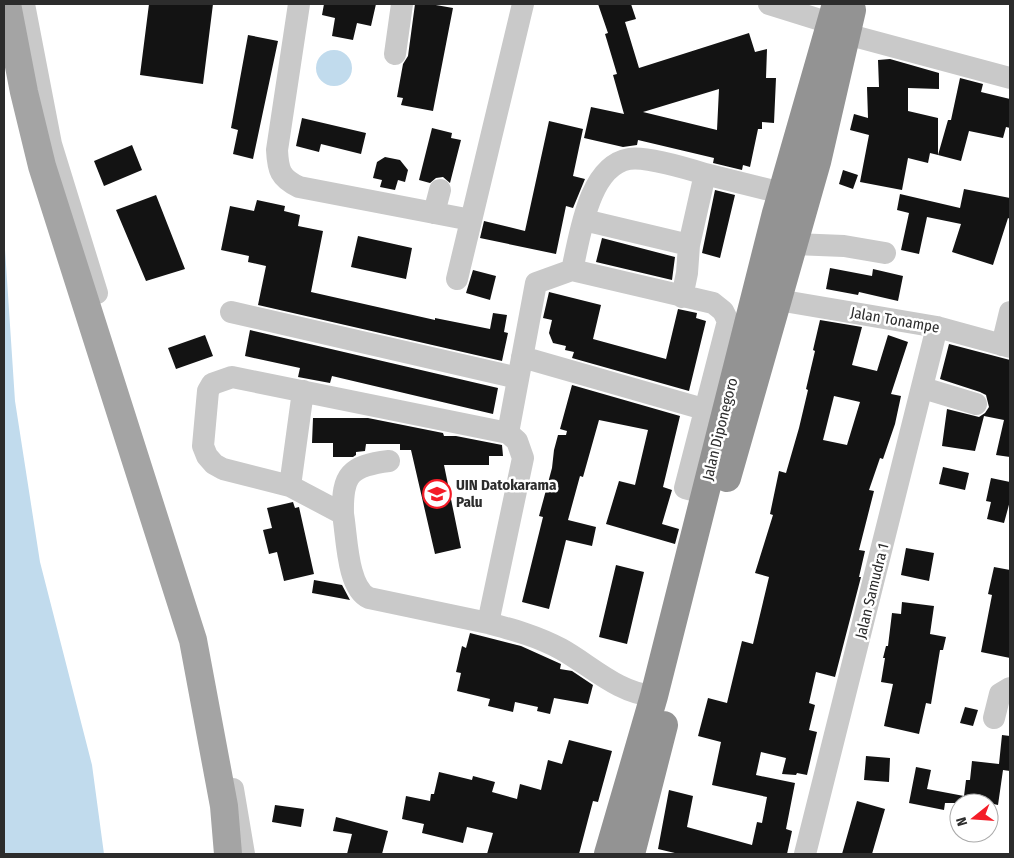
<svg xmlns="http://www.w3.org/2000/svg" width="1014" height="858" viewBox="0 0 1014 858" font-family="'Fira Sans Condensed',sans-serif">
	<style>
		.water { fill: #c1dbed }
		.building { fill: #131313; fill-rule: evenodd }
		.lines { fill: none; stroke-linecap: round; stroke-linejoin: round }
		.minor { stroke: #c9c9c9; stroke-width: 22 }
		.major { stroke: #a4a4a4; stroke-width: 28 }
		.highway { stroke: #939393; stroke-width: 28 }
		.labels { text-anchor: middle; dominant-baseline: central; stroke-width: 5; stroke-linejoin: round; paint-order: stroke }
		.street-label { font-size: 15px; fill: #2c2c2c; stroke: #fff }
		.poi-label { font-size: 15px; font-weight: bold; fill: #2c2c2c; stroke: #fff; text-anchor: start }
	</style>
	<rect width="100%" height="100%" fill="#fff"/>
	<path class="water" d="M316 68a18 18 0 1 1 36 0a18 18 0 1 1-36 0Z
		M4,234L15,401L40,562L92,765L104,854H4Z"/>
	<path class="building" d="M149,4H213L203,84L140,75Z
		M324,4H376L371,26L357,23L353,40L332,36L335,18L322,15Z
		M415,4H430L453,8L433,111L401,105L403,98L397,97L403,64L408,56Z
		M598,4H631L636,19L625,22L639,68L749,33L755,52L767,49L766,78H776L774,123L762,122V129H758L750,167L743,165L742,170L713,163L714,158L638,140L637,145L623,147L584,138L591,107L624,114L613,75L617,74L605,34L608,33ZM719,89L717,130L643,112Z
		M248,35L278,41L253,159L233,154L238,130L231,128Z
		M890,59L939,73V89L908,88V111L938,118V155L930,153L928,163L908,158L902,190L860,182L869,135L850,130L854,114L868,118L867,87H879L878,60Z
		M960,78L983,84L981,92L1010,99V128L1006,127L1003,138L969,131L961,161L938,155L948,120H951Z
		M302,118L366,133L361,154L321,144L319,152L296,146Z
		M549,121L583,129L573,176L585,179L573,208L566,206L556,254L480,238L484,221L525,231Z
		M432,128L452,133L451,138L461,140L450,183L443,177L436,178L430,183L419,180Z
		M132,145L142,170L104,186L94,161Z
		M385,157L400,160L408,170L405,182L398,180L395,190L380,187L382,180L373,178L377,162Z
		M843,170L858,175L853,189L839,184Z
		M964,189L1010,198V219L1008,218L993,265L952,252L961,224L927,217L919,254L901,250L909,213L897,210L900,194L960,208Z
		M715,190L735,195L720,258L702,253Z
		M156,195L185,269L146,281L116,210Z
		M257,200L285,206L284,211L300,215L298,226L323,231L311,292L435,320V318L490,329L493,313L507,315L504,332L508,333L502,361L258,305L266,266L248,262L249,256L221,250L230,206L254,211Z
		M358,236L412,248L406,279L351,267Z
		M602,238L675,257L672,280L596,262Z
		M830,268L872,276L873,269L903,276L898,301L859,292L858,295L826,289Z
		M473,270L496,276L490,300L466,293Z
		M549,292L601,305L593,339L666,359L678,309L697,313L696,318L706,321L689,391L572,358L574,352L565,350L566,346L553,343L549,333L552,320L543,318Z
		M820,320L862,327L852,365L877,371L888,335L908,342L891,394L901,396L895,424L883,459L880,458L869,490L874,491L859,550L865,551L859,577H861L835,677L816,672L809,703L815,705L809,730L817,732L807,775L797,773L796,775L782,774L786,758L761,752L756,775L795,783L786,829L792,831L787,854H679L658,849L669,790L693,796L687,827L752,845L757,822L762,823L767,797L712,785L721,742L698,736L708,698L727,703L742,641L753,644L769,577L755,573L773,515L770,514L779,471L786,473L799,428L808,390L806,389L815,351L813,350ZM834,396L860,402L847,445L823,440Z
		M250,330L498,388L493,414L332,376L330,383L298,377L300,368L245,356Z
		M205,335L213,356L176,369L168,348Z
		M949,344L1010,360V457L996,455L1004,420L984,416L975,451L942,446L947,409L979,417L985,413L989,407L986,395L980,392L940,379Z
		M572,385L680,416L663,487L672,490L662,524L679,529L675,544L606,524L619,481L635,485L648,430L599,420L583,477L580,476L568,520L596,527L592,546L566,540L549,609L522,602L543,517L539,516L552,468L554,450L558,435H566L567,431L560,429Z
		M313,418H368L443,433L444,436H456L502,445L503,456H489V465H444L461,548L435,554L411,450H400V444H366L365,451L356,452V455L353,457H333V443H312Z
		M943,467L969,473L965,490L939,484Z
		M991,478L1010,482V501L1004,523L987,519L991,502L986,501Z
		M293,502L295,508L299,507L314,574L284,581L277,552L269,554L263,530L272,528L267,508Z
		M906,548L934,553L929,581L901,575Z
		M616,565L644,572L627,644L599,637Z
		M994,567L1010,570V658L981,652L992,595L988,594Z
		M314,580L342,585L350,600L312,593Z
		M902,602L934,606L930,634L946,637L943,650H940L931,704L926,703L919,734L884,726L893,684L881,682L885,658H883L886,646H888L892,613L901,614Z
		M470,633L521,646L561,664L560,669L572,671L593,685L588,704L554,698L550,714L537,711L538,707L515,702L513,712L488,706L490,699L457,691L461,673L456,672L462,646L466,648Z
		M965,707L978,710L973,726L960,723Z
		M1002,735L1010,736V771L1003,770L998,805L989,803H945L944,810L909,803L916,767L931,770L927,789L964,796L966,780H970L972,761L999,764Z
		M569,740L612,751L598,802L593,801L579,854H487L493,833L467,827L463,843L422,833L424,824L402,819L406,796L430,801L431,794H434L439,772L472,780L473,776L495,782L492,792L517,799L520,784L541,790L548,760L562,764Z
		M866,756L890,758L889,782L864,780Z
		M857,801L885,809L872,854H842Z
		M275,805L304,809L301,827L272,822Z
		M336,817L388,831L382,854H347L352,834L333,831Z"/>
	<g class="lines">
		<path class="minor" d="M24,4L51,144L97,293
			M299,4L277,150C278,170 280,178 299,187L471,220
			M769,4L830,23
			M846,34L1010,78
			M395,54L402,4
			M705,174L782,193
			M434,213L440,190
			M584,220L689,245
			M794,244L844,246L885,253
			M572,270C580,237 588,166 629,159C645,156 689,169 705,174L689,245L687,273L682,297
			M457,279L523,4
			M778,300L937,327L1010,347
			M231,312L518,378
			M1002,345L1010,312
			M522,357L707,410
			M923,388L976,404
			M508,433L536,283L572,270L713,303L723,311L728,321L685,488L704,493
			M290,486L303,391
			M343,514C342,474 350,466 389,461
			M488,623L369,598C347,588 347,537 343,514L290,486L223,469L214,464L207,456L203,446L208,391L212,384L232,377L508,433L517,441L523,458L488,623C514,630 537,636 561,649C590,665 619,694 654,696
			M994,718L1000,694L1010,688
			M233,789L244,854
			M805,854L937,327"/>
		<path class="major" d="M7,4L24,92L42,166L193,640L224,806L228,854"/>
		<path class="highway" d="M727,478L817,162L852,10
			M608,854L654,696L776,213L836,4
			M631,854L664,725"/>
	</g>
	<defs>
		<symbol id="university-ring" viewBox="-11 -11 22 22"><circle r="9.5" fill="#fff" stroke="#f41c27" stroke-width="1.5"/><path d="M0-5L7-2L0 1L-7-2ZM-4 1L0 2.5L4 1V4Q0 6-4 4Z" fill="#f41c27"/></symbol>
	</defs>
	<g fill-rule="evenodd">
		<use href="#university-ring" x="421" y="478" width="32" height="32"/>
	</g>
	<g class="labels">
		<g class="street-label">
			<text transform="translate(895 320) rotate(10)">Jalan Tonampe</text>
			<text transform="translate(720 429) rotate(-76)">Jalan Diponegoro</text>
			<text transform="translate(872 591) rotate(-76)">Jalan Samudra 1</text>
		</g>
		<g class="poi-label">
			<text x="456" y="485">UIN Datokarama<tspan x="456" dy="17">Palu</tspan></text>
		</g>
	</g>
	<rect width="1014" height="858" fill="none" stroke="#2c2c2c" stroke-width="10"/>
	<g transform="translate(974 818) rotate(253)"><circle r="24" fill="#ffffff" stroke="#ababab"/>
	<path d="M0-4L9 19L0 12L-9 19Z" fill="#f41c27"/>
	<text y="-8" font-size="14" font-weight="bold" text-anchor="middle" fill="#2c2c2c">N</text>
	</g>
</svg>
